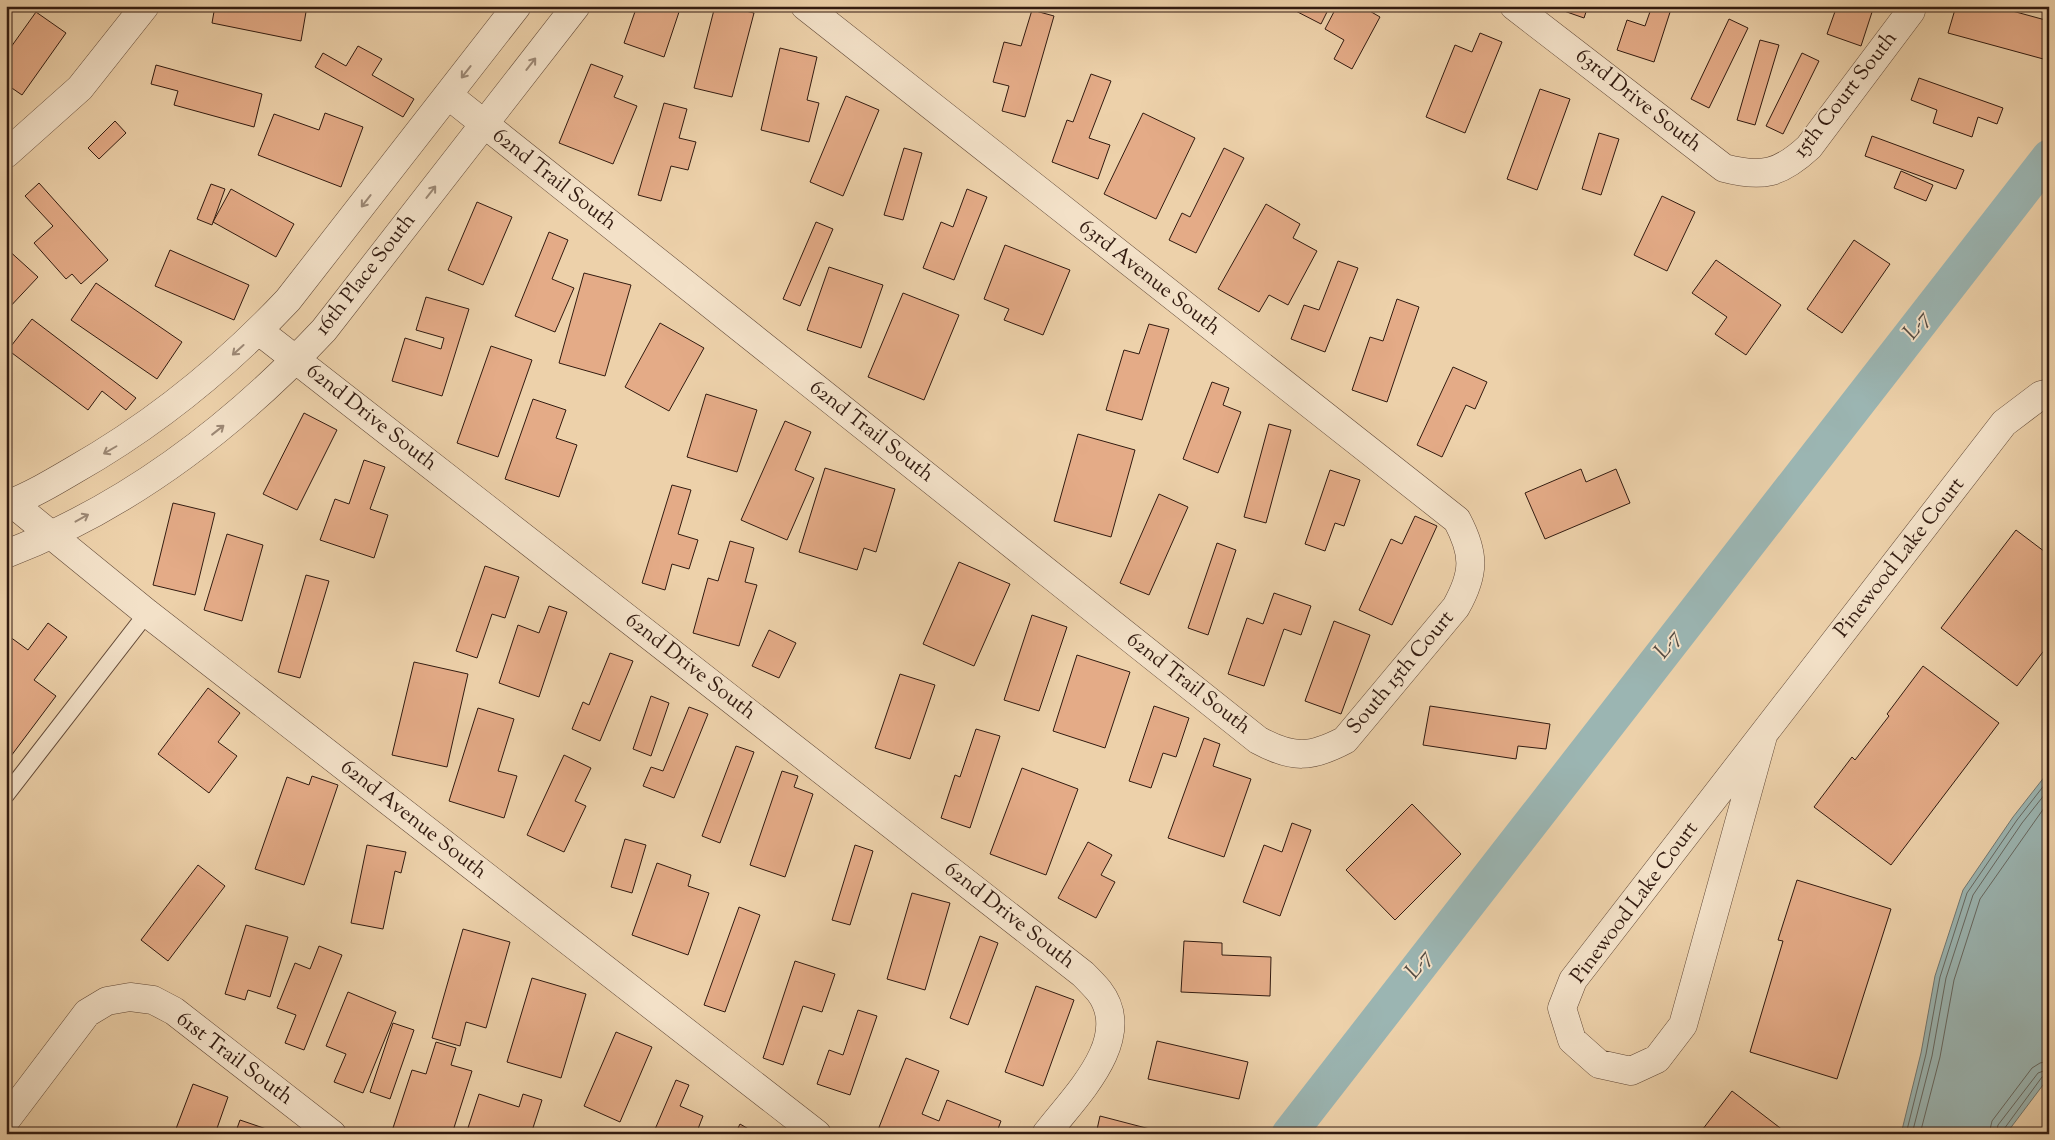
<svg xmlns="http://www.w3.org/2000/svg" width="2055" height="1140" viewBox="0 0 2055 1140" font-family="'Sorts Mill Goudy',serif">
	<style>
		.water { fill: #9bb5b2; stroke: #717771 }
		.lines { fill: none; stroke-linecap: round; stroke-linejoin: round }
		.shore { stroke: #666861; stroke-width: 1 }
		.canal { stroke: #9bb5b2; stroke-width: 35 }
		.building { fill: #e4ab87; stroke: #321b10 }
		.lane-casing { stroke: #614836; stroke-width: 18 }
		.street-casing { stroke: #614836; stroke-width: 29 }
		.lane { stroke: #f3e1c8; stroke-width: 16 }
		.street { stroke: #f3e1c8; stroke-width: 28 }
		.oneway { stroke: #9c8875 }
		.labels { text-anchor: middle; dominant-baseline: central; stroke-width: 4; stroke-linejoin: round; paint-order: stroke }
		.street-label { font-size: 21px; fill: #321b10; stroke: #f3e1c8 }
		.water-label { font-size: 22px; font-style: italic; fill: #524941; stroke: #f3e1c8 }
	</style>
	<rect width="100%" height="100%" fill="#edd1aa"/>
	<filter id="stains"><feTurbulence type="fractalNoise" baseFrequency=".004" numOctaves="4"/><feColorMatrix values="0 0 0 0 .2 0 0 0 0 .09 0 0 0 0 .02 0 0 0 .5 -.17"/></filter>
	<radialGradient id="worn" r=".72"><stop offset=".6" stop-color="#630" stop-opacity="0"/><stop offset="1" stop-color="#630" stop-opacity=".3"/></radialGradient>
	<path class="water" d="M2049,771V1077L2006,1134H1901L1921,1053L1935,976L1963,890L2013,817Z"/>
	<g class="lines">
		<path class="shore" d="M1906,1134L1926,1054L1940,977L1967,893L2017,820L2049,779
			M1912,1134L1932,1056L1946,978L1973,895L2022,823L2049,789
			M1920,1134L1940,1057L1954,980L1980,899L2049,801
			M1989,1134L1992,1121L2032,1068L2040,1063L2049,1061
			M1996,1134L1998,1125L2038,1073L2049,1069
			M2003,1134L2004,1129L2042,1077L2049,1075"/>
		<path class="canal" d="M1289,1134L2049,157"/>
	</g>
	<path class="building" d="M215,6H307L301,41L212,23Z
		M637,6H681L664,57L624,43Z
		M715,6H726L754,13L732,97L694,88Z
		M1286,6H1330L1321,24Z
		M1337,6H1361L1380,17L1352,69L1334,59L1344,40L1325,29Z
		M1566,6H1588L1584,18L1564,11Z
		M1652,6H1672L1654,62L1617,50L1627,20L1645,26Z
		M1837,6H1874L1861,46L1827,34Z
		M1956,6H1994L2049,21L2047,60L1948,33Z
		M1032,10L1054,16L1025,117L1002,111L1009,86L993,82L1004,42L1021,46Z
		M36,12L66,33L22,95L6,84V54Z
		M1729,19L1748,28L1709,108L1691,99Z
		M1480,33L1502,42L1465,133L1426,117L1455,45L1472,52Z
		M1760,40L1779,45L1755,125L1737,120Z
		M358,46L382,59L372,75L414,99L403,117L315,67L323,53L346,66Z
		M780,48L817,57L807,100L819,103L809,142L761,130Z
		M1802,53L1819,61L1783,134L1766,126Z
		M591,64L623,76L614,97L637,106L613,164L559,143Z
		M156,65L262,94L254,127L174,105L178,91L151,84Z
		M1091,74L1111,81L1089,138L1110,145L1098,179L1052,162L1067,120L1073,122Z
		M1919,78L2003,108L1997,124L1978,117L1972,137L1933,123L1937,110L1911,100Z
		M1540,89L1570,99L1537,190L1507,179Z
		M846,96L879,110L843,196L810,182Z
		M664,103L687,109L679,138L696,142L688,170L671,166L661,201L638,195Z
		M325,113L363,127L341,187L258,155L274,114L319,130Z
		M1143,113L1195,138L1156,219L1104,194Z
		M115,121L126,133L99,159L88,148Z
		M1599,133L1619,139L1601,195L1582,189Z
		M1872,136L1964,170L1956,189L1865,156Z
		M904,148L922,153L903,220L884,215Z
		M1224,148L1244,158L1196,253L1169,240L1182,213L1190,217Z
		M1901,171L1933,185L1926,201L1894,188Z
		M39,183L108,260L81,284L72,274L66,279L34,243L53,226L25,196Z
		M211,184L225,189L212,225L197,219Z
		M231,189L294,224L276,257L213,222Z
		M967,189L987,197L954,280L923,268L941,222L953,227Z
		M1662,196L1695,212L1667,271L1634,255Z
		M477,202L512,217L483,285L448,270Z
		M1266,204L1300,224L1293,238L1317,251L1288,305L1269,295L1259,312L1218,289Z
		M816,222L833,229L800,306L783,299Z
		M549,232L568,240L552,279L574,288L555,332L515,316Z
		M1854,240L1890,264L1842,333L1807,309Z
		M1005,245L1070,270L1043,335L1004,320L1009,309L984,299Z
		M6,248L38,277L6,311Z
		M170,250L249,285L234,320L155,286Z
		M1716,260L1781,305L1746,355L1715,334L1727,317L1692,293Z
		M1338,261L1358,268L1325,352L1291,339L1304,305L1319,310Z
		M829,267L883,285L861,348L807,330Z
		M584,273L631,285L605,376L559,363Z
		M96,283L182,342L157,379L71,320Z
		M903,293L959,315L924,400L868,377Z
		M426,297L469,309L442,396L392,381L405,338L441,349L444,338L416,330Z
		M1397,299L1419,307L1387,402L1352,390L1370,337L1383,341Z
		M32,319L136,398L126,410L102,391L88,410L8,350Z
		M660,323L704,348L669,411L625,387Z
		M1149,324L1169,329L1142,420L1106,410L1124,350L1139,354Z
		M491,346L532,360L498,457L457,443Z
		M1453,367L1487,382L1475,409L1466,405L1442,457L1417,445Z
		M1212,382L1229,388L1223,405L1241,412L1218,473L1183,459Z
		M706,394L757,410L737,472L687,457Z
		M533,399L566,410L556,438L577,445L559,497L505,479Z
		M304,413L337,430L297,510L263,494Z
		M785,421L811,432L795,470L814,478L787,540L741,520Z
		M1269,424L1291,430L1266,523L1244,517Z
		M1078,434L1135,450L1111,537L1054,521Z
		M364,460L385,467L370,509L388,515L374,558L320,540L335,499L349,504Z
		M825,468L895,489L876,552L864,548L857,570L799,552Z
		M1581,469L1586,482L1616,469L1630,503L1545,539L1525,493Z
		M1330,470L1360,480L1344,526L1335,523L1325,551L1305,544Z
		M672,485L691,490L678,534L698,540L689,569L672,564L665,590L642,583Z
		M1159,494L1188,507L1149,595L1120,583Z
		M173,503L215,513L195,595L153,585Z
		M1415,516L1437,526L1392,625L1359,610L1391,539L1402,544Z
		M2016,530L2049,555V644L2017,686L1941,628Z
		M227,534L263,545L242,621L204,610Z
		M730,541L754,548L745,582L757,585L739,646L693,633L708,578L718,581Z
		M1217,543L1236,550L1208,635L1188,628Z
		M959,562L1010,584L974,666L923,644Z
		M485,566L519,577L505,618L492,614L477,658L456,651Z
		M306,575L329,581L300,678L278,672Z
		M1274,593L1311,606L1301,635L1284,629L1264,686L1228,674L1247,618L1263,624Z
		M549,606L567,612L539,697L499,683L518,625L539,633Z
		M1032,615L1067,627L1039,711L1004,700Z
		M1334,621L1370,635L1341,714L1305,701Z
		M48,623L67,637L34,680L56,696L11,756L6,752V634L28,650Z
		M769,630L796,643L779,678L752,666Z
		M610,653L633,661L600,741L572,729L583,702L589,705Z
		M1077,655L1130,672L1105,748L1053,731Z
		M414,662L468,674L447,767L392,755Z
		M1923,666L1999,723L1891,865L1814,807L1852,757L1855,760L1889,716L1887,714Z
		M900,674L935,685L910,759L875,748Z
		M208,688L240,713L218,742L237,756L209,793L158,754Z
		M651,696L669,703L651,756L633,749Z
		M1154,706L1189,718L1176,757L1163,753L1151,788L1129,781Z
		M1430,706L1550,724L1546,749L1518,746L1516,759L1423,745Z
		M689,707L708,714L674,798L643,786L651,767L663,771Z
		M478,708L514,719L498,771L517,776L504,818L449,801Z
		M976,729L1000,736L970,828L941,818L955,775L960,777Z
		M1204,738L1220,744L1213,766L1251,779L1224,857L1168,838Z
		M736,746L754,752L720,843L702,836Z
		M564,755L591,768L575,801L586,806L564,852L527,835Z
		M1022,768L1078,789L1046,875L990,854Z
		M782,771L798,776L794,787L813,794L785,877L750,865Z
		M312,776L338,785L304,885L255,869L287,777L309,785Z
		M1412,804L1461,854L1395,920L1346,870Z
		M1292,823L1311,830L1280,916L1243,902L1264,845L1282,852Z
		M625,839L646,845L632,893L611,887Z
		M1088,842L1112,855L1101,875L1115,882L1096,918L1058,898Z
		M367,845L406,852L401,873L395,871L383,929L351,923Z
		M855,845L873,851L850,925L832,920Z
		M657,863L691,875L688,886L709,893L688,955L632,935Z
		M198,865L225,886L168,961L141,940Z
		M1797,880L1891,909L1837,1079L1750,1052L1783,941L1778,940Z
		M912,893L950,903L925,990L887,979Z
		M739,907L760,915L725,1012L704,1005Z
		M246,925L288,937L270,997L248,990L245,1000L225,994Z
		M463,929L510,942L486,1028L466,1022L460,1046L432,1038Z
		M980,936L998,943L968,1025L950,1018Z
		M1184,941L1222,943V955L1271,957L1270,996L1181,992Z
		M319,946L342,955L304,1050L285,1043L296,1015L277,1008L295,963L310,969Z
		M795,961L835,974L822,1012L803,1006L783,1065L763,1058Z
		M532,978L586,994L561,1078L507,1062Z
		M1036,986L1074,1000L1043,1086L1005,1072Z
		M348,992L396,1012L363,1093L334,1082L346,1054L326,1046Z
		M858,1010L877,1016L850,1095L817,1084L829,1050L843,1055Z
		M393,1023L414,1030L390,1099L370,1092Z
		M616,1032L652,1047L620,1122L584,1106Z
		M1157,1041L1248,1062L1239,1099L1148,1079Z
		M436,1042L456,1048L451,1065L472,1071L452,1134H391L412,1070L426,1074Z
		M906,1058L939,1071L922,1114L939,1121L947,1100L1001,1121L996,1134H888L878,1130Z
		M676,1080L689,1085L680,1106L703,1116L696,1134H653Z
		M193,1084L228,1097L215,1134H174Z
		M1732,1091L1788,1134H1699Z
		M479,1094L519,1107L523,1094L542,1100L531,1134H466Z
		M1100,1116L1169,1134H1096Z
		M240,1120L281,1134H235Z
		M740,1124L757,1134H735Z"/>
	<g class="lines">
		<defs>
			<path id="lane" d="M6,795L147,613"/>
			<path id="street" d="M1514,6L1724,168C1762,178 1780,174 1809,147L1911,11L1912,6
				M448,95L1258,740C1293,759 1311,758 1345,740L1456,607C1475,573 1475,554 1457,520L805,6
				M6,154L80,88L145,6
				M259,331L1083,974C1088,979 1094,985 1099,991C1136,1039 1074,1097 1046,1134
				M12,503L147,613L817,1134
				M6,505C30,496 52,483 74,470C155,424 224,368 288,300L517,6
				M6,554C128,507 235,425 324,330L576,6
				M1763,736L1683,1025L1657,1059L1631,1071L1599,1064L1572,1040L1562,1008L1573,980L2004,423L2041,395L2049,393
				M6,1120L87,1013L107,1001L130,997L153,1000L174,1011L332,1134"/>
		</defs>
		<use href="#lane" class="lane-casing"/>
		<use href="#street" class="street-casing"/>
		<use href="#lane" class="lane"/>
		<use href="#street" class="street"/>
	</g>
	<defs><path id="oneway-shaft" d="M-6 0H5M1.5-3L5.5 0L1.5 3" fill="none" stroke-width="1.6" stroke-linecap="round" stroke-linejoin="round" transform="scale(1.25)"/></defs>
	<g class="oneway">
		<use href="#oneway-shaft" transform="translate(531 64) rotate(-52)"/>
		<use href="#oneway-shaft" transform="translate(466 72) rotate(128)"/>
		<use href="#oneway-shaft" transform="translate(431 192) rotate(-52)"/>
		<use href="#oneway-shaft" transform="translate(366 201) rotate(128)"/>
		<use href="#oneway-shaft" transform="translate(238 350) rotate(138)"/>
		<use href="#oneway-shaft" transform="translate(218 430) rotate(-38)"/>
		<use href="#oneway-shaft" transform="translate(110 450) rotate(150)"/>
		<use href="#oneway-shaft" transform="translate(82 518) rotate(-29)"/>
	</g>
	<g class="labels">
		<g class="street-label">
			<text transform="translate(1846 95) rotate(-52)">15th Court South</text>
			<text transform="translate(1638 101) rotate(38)">63rd Drive South</text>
			<text transform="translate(554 180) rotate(38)">62nd Trail South</text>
			<text transform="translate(366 275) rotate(-52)">16th Place South</text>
			<text transform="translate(1149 278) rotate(38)">63rd Avenue South</text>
			<text transform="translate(371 418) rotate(38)">62nd Drive South</text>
			<text transform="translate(871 432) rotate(38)">62nd Trail South</text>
			<text transform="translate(1900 558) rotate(-52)">Pinewood Lake Court</text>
			<text transform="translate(690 667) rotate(38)">62nd Drive South</text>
			<text transform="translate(1401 673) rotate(-50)">South 15th Court</text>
			<text transform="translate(1188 684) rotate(38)">62nd Trail South</text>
			<text transform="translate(413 820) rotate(38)">62nd Avenue South</text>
			<text transform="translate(1635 903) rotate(-53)">Pinewood Lake Court</text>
			<text transform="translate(1009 916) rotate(38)">62nd Drive South</text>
			<text transform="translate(234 1059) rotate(37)">61st Trail South</text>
		</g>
		<g class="water-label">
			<text transform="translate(1918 326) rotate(-52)">L-7</text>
			<text transform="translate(1669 645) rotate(-52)">L-7</text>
			<text transform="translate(1420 965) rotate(-52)">L-7</text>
		</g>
	</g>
	<rect width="2055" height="1140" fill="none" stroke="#edd1aa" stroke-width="25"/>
	<rect x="8" y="8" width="2040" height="1125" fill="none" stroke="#321b10" stroke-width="2.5"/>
	<rect x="12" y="12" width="2030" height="1115" fill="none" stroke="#321b10"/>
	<rect width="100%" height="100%" filter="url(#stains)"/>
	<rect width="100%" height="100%" fill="url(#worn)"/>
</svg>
